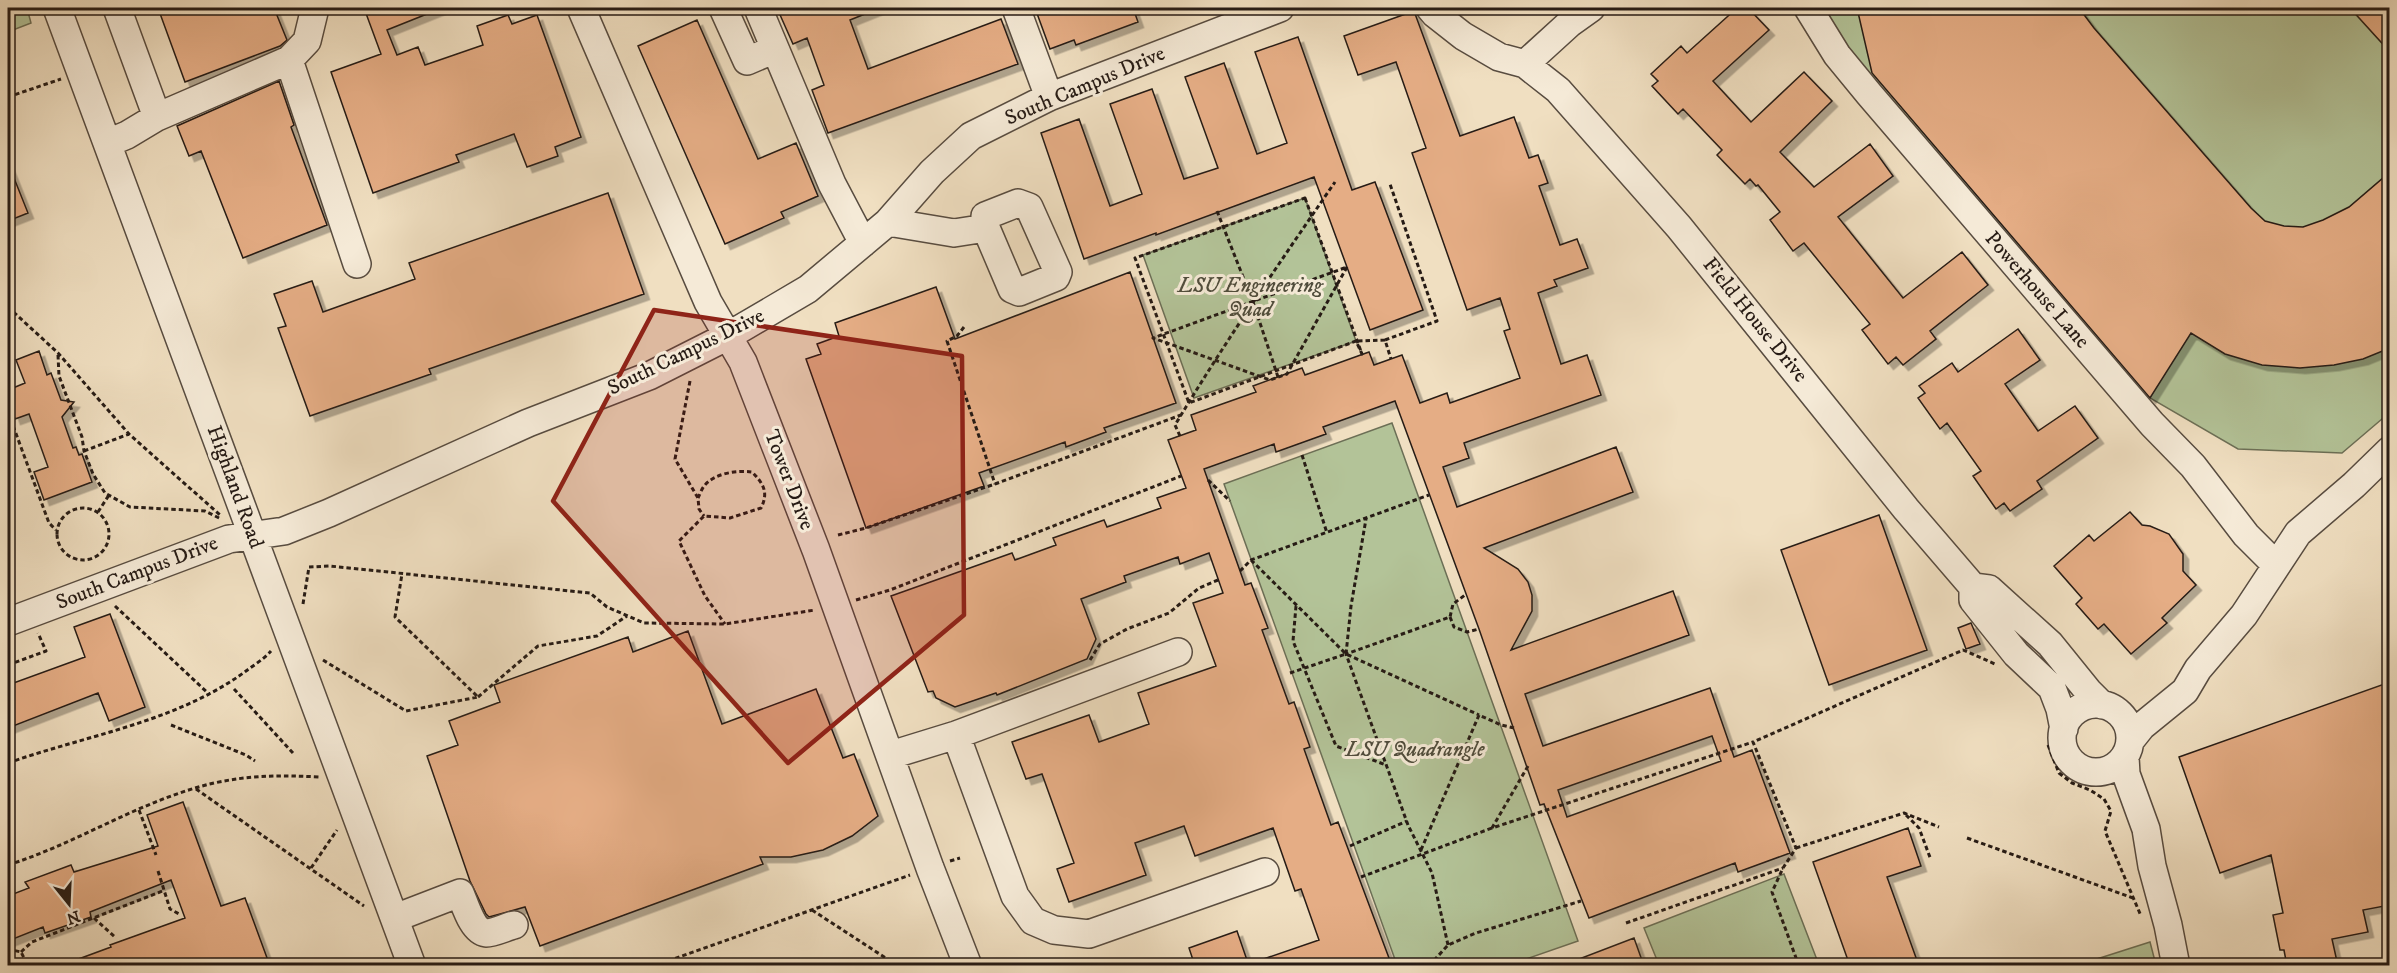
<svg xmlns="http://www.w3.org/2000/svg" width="2397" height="973" viewBox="0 0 2397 973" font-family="'IM FELL DW Pica',serif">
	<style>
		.green { fill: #b3c398; stroke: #6c6f56; stroke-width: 1.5 }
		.building { fill: #e5ad85; stroke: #261b15; stroke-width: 1.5; fill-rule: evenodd; filter: url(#shadow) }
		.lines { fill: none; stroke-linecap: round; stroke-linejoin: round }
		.minor-casing { stroke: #584c40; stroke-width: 30 }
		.path { stroke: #261b15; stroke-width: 3; stroke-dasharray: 4.5 3; stroke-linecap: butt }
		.minor { stroke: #f5ead7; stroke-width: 27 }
		.marked { fill: #8f2418; fill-opacity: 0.2; stroke: #8f2418; stroke-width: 4.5; stroke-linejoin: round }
		.labels { text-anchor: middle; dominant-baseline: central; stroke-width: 6; stroke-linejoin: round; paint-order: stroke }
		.street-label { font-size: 21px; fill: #261b15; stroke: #f5ead7 }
		.park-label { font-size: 21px; font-style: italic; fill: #504d3c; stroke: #f5ead7 }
	</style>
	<defs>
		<filter id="shadow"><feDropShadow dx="5.5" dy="5.5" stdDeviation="0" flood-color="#0004"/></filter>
	</defs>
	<rect width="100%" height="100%" fill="#f0dfc1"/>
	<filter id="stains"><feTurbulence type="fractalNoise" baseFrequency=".00333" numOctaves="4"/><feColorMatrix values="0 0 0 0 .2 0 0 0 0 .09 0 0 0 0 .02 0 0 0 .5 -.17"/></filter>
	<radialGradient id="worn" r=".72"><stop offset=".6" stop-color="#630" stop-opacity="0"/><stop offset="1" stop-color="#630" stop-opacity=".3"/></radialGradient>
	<path class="green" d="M8,8H27L31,23L8,32Z
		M1818,8H2389V413L2342,453L2238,449L2150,398L2125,376L1926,152Z
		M1305,198L1356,341L1194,398L1143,255Z
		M1392,423L1578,941L1509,965H1397L1224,484Z
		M1784,874L1819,965H1659L1644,928Z
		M2150,942L2156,965H2078Z"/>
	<path class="building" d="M158,8H274L287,40L280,46L185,82Z
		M364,8H442L387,30L397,55L418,47L425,65L483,45L477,26L508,15L512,24L537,15L581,137L555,147L558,156L527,167L514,134L456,155L459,162L373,193L331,72L381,54Z
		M777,8H880L850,20L868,69L1001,19L1018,64L828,133L812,90L824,85L807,38L793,44Z
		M1035,8H1133L1138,22L1076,45L1074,40L1050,49Z
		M1737,8H1748L1769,30L1713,81L1751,122L1804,72L1832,101L1780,152L1814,187L1870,144L1893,176L1838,217L1903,298L1962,252L1988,285L1930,331L1936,339L1903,365L1896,357L1888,364L1862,330L1870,324L1804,243L1793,251L1770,220L1780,212L1758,185L1756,186L1750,179L1745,184L1717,155L1722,150L1683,109L1678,114L1652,86L1658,81L1651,74L1681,46L1687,53Z
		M1857,8H2079L2094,28L2251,208L2265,221L2284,226L2303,227L2323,220L2349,207L2390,172V348L2363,359L2334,365L2300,368L2262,365L2225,354L2191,333L2150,398L1872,73Z
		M2350,8H2390V52Z
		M1414,11L1460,136L1514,117L1529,158L1538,155L1548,183L1539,186L1560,245L1577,239L1588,268L1554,280L1557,286L1538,293L1561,364L1587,355L1601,395L1464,443L1469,458L1443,467L1457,507L1616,447L1633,492L1484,548L1518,569L1528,582L1532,595V611L1511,650L1673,591L1689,635L1525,694L1543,746L1710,688L1734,757L1752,750L1790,853L1738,872L1735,863L1589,918L1544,804L1540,805L1479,629L1395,401L1323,427L1326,434L1276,452L1274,444L1204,469L1245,585L1251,583L1268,628L1262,630L1289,704L1294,702L1310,747L1304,749L1331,825L1338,822L1392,966H1253L1252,963L1319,940L1301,889L1295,891L1273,828L1195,856L1184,826L1135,843L1146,875L1069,902L1057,869L1074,863L1042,774L1026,779L1012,742L1089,715L1099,742L1149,724L1138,693L1216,666L1193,603L1223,593L1209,553L1180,564L1178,557L1124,576L1126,582L1081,599L1096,639L1087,659L997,695L996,693L955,707L936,698L933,691L928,692L891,596L1012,553L1015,560L1056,545L1053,538L1104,520L1107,527L1161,508L1157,498L1186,488L1168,440L1196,430L1191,415L1256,392L1253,386L1302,368L1305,375L1369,352L1374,365L1402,355L1420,403L1447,393L1450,403L1520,378L1504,331L1510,329L1500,298L1467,310L1412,153L1426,148L1396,62L1358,75L1344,36ZM1712,736L1721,761L1567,817L1558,790Z
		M697,20L758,159L796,143L818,196L781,212L784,218L725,244L638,46Z
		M1298,37L1352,190L1375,182L1423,310L1370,330L1314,177L1156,235V233L1084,259L1041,133L1079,119L1110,206L1142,194L1110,104L1152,89L1184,179L1218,168L1185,77L1224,63L1257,154L1287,143L1255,52Z
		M279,81L294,125L291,127L327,225L243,258L201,151L189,156L177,126Z
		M8,163L28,213L8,221Z
		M608,193L644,294L429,369L431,374L310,416L278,328L286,326L274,294L312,281L323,312L415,279L409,263Z
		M1130,272L1176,403L1104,428L1106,432L1066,447L1065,442L979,473L984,486L866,528L806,359L821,354L817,344L839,336L835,323L936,287L955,339Z
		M2018,329L2040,360L2005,384L2038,431L2075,406L2098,438L2037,481L2042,489L2010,511L2004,503L1996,509L1973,476L1981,471L1947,423L1940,429L1918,398L1925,393L1919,386L1952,363L1958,372Z
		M39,351L47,375L51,373L61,400L74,402L62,417L73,448L76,447L79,455L82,454L92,482L44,500L34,472L48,467L29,414L15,419L8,398V390L25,383L16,360Z
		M2130,512L2142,525L2150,526L2169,534L2183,554V571L2196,585L2162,618L2167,623L2131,654L2104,624L2098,629L2076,604L2082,598L2054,566L2089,535L2094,541Z
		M1879,515L1927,650L1829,685L1781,550Z
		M110,614L145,707L109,721L98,693L8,728V685L85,657L74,627Z
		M1971,623L1980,644L1966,649L1958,628Z
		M688,631L722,724L816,689L843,758L854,754L878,816L852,836L823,850L791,857H760L763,864L540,946L525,907L489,917L486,914L470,881L427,756L458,745L449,721L500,702L494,685L628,637L633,652Z
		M2390,682V905L2363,910L2368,932L2332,939L2338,966H2287L2284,950H2280L2273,915L2283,913L2271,855L2220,873L2179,757Z
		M183,802L221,906L245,898L270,966H66L65,964L111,947L110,945L185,918L171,880L90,912L91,917L45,933L43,927L8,941V896L29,888L25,882L71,865L74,872L158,846L147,815Z
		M1908,828L1921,866L1887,877L1919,966H1850L1813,862Z
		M1237,931L1249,966H1195L1189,948Z
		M1634,938L1644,966H1566V964Z"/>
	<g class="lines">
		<defs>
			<path id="minor" d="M57,8L412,966
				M581,8L708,302L743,362L816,550L930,868L968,966
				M723,8L747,61L775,49
				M758,8L832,184L863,243
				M1016,8L1049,97
				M1430,8L1435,14L1463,36L1499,57L1525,64L1558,90L1679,227L1906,509L1973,587V600L2016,654L2052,688L2060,709L2064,729
				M1808,8L1837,55L1869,94L2152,424L2193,466L2246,535L2276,565
				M289,60L357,264
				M1525,64L1570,23L1591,8
				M157,117L289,60L307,41L315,8
				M108,143L127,135L157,117L117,8
				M888,222L954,233L986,228L1012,289L1019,292L1056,277L1058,272L1029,207L1018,203L985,216L986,228
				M1973,587L1989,589L2050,644L2088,691L2102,705
				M8,622L229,539L284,531L329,513L528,423L649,376L728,336L808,289L888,222L932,172L971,136L1049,97L1280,8
				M2062 738a34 34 0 1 1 68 0a34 34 0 1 1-68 0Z
				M956,735L1015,896L1033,921L1054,930L1089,934L1265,872
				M2130,741L2142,726L2185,691L2198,669L2244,615L2298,533L2354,485L2390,450
				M891,755L956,735L1178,652
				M2125,757L2126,774L2146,829L2152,866L2168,925L2176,966
				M395,918L460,893C465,904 472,931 486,933C494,933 506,927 514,925"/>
		</defs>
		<use href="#minor" class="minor-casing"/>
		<path class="path" d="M8,97L61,79
			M1305,198L1362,354L1356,341L1189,403L1135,258Z
			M1217,211L1253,302L1278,377
			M1347,267L1287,374L1270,380L1153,338Z
			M8,307L58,353L129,434L220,515
			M964,327L957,336L947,341L995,484
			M1385,340L1437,321L1390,184
			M1358,341L1385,340L1391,359
			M58,355L59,376L82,437L84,451L93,474L105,493L130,507L205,511L221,519
			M690,381L675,459L698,498L699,509L704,516
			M8,412L49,523L56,530
			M1180,436L1175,425C1225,342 1280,262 1335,182
			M84,451L129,434
			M1302,455L1327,533
			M1208,480L1230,501
			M698,498C700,494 702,488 705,485C715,473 738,470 752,472C763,483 769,492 761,508L730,518L704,516L679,541L705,596L725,624
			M57 534a26 26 0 1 1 52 0a26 26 0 1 1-52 0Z
			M98,512L109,495
			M838,535L866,528L995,484L1181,415
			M1251,560L1346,654L1479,715
			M1240,571L1251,560L1429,495
			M856,600L890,590L1181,476
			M303,604L309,567L330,566L590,593L607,607L644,623L725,624L815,610
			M115,606L210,695
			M1296,606L1293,641L1336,746L1386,765
			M1450,617L1454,627L1467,632L1479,629
			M1346,654L1351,606L1366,519
			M323,660L406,711L478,697L395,617L402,574
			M1090,660L1100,644L1127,629L1169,613L1199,588L1218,580
			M8,665L46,651L38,633
			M1290,673L1346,654
			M234,689L293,753
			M478,697L538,646L597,636L627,616
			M171,725L246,755L255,761
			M2048,745L2059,773L2072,783L2090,790L2104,799L2111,811L2105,831L2141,916
			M8,763C87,735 177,722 246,671C254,665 264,659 271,651
			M1528,766L1492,828L1753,742
			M196,789L364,906
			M139,810L156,855
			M1906,815L1919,828L1931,860
			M1967,838L2133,898
			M1350,846L1407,821
			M1796,848L1904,813L1939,827
			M1421,850L1479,715L1501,725L1514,728
			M950,861L960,858
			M8,865C78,843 141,800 214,783C251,775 282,775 319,777
			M311,868L337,830
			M158,871L170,909L181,915
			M1361,877L1492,828
			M812,910L898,966
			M94,918L116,938
			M1626,923L1783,868
			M1448,945L1432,873L1408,825L1346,654L1450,617L1453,604L1465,595
			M8,952L12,950L21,952L28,966
			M21,952L32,942L165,890
			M654,966L910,875
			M1429,966L1448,945L1476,933L1581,901
			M1799,966L1772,892L1783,868L1796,848L1753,742L1963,650L1995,664"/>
		<use href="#minor" class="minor"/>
	</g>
	<path class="marked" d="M654,310L962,356L964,615L788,763L553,501Z"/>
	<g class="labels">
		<g class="street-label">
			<text transform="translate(1085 86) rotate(-23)">South Campus Drive</text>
			<text transform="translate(2037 290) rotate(49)">Powerhouse Lane</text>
			<text transform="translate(1755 320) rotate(51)">Field House Drive</text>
			<text transform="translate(686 352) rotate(-26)">South Campus Drive</text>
			<text transform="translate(789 480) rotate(69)">Tower Drive</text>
			<text transform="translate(235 487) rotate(70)">Highland Road</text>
			<text transform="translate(137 573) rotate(-21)">South Campus Drive</text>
		</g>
		<g class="park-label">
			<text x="1250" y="286">LSU Engineering<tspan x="1250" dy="24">Quad</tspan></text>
			<text x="1415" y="750">LSU Quadrangle</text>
		</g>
	</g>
	<rect width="2397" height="973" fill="none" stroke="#f0dfc1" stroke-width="30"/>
	<rect x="9" y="9" width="2379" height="955" fill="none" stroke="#261b15" stroke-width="3"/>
	<rect x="15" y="15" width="2367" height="943" fill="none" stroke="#261b15" stroke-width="1.5"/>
	<g transform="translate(69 904) rotate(162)" stroke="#f5ead7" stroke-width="4.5" paint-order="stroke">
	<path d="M0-4.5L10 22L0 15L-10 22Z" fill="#261b15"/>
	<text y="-9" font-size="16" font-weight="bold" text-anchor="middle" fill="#261b15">N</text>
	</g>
	<rect width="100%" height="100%" filter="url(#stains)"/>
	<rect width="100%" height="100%" fill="url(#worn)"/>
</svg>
